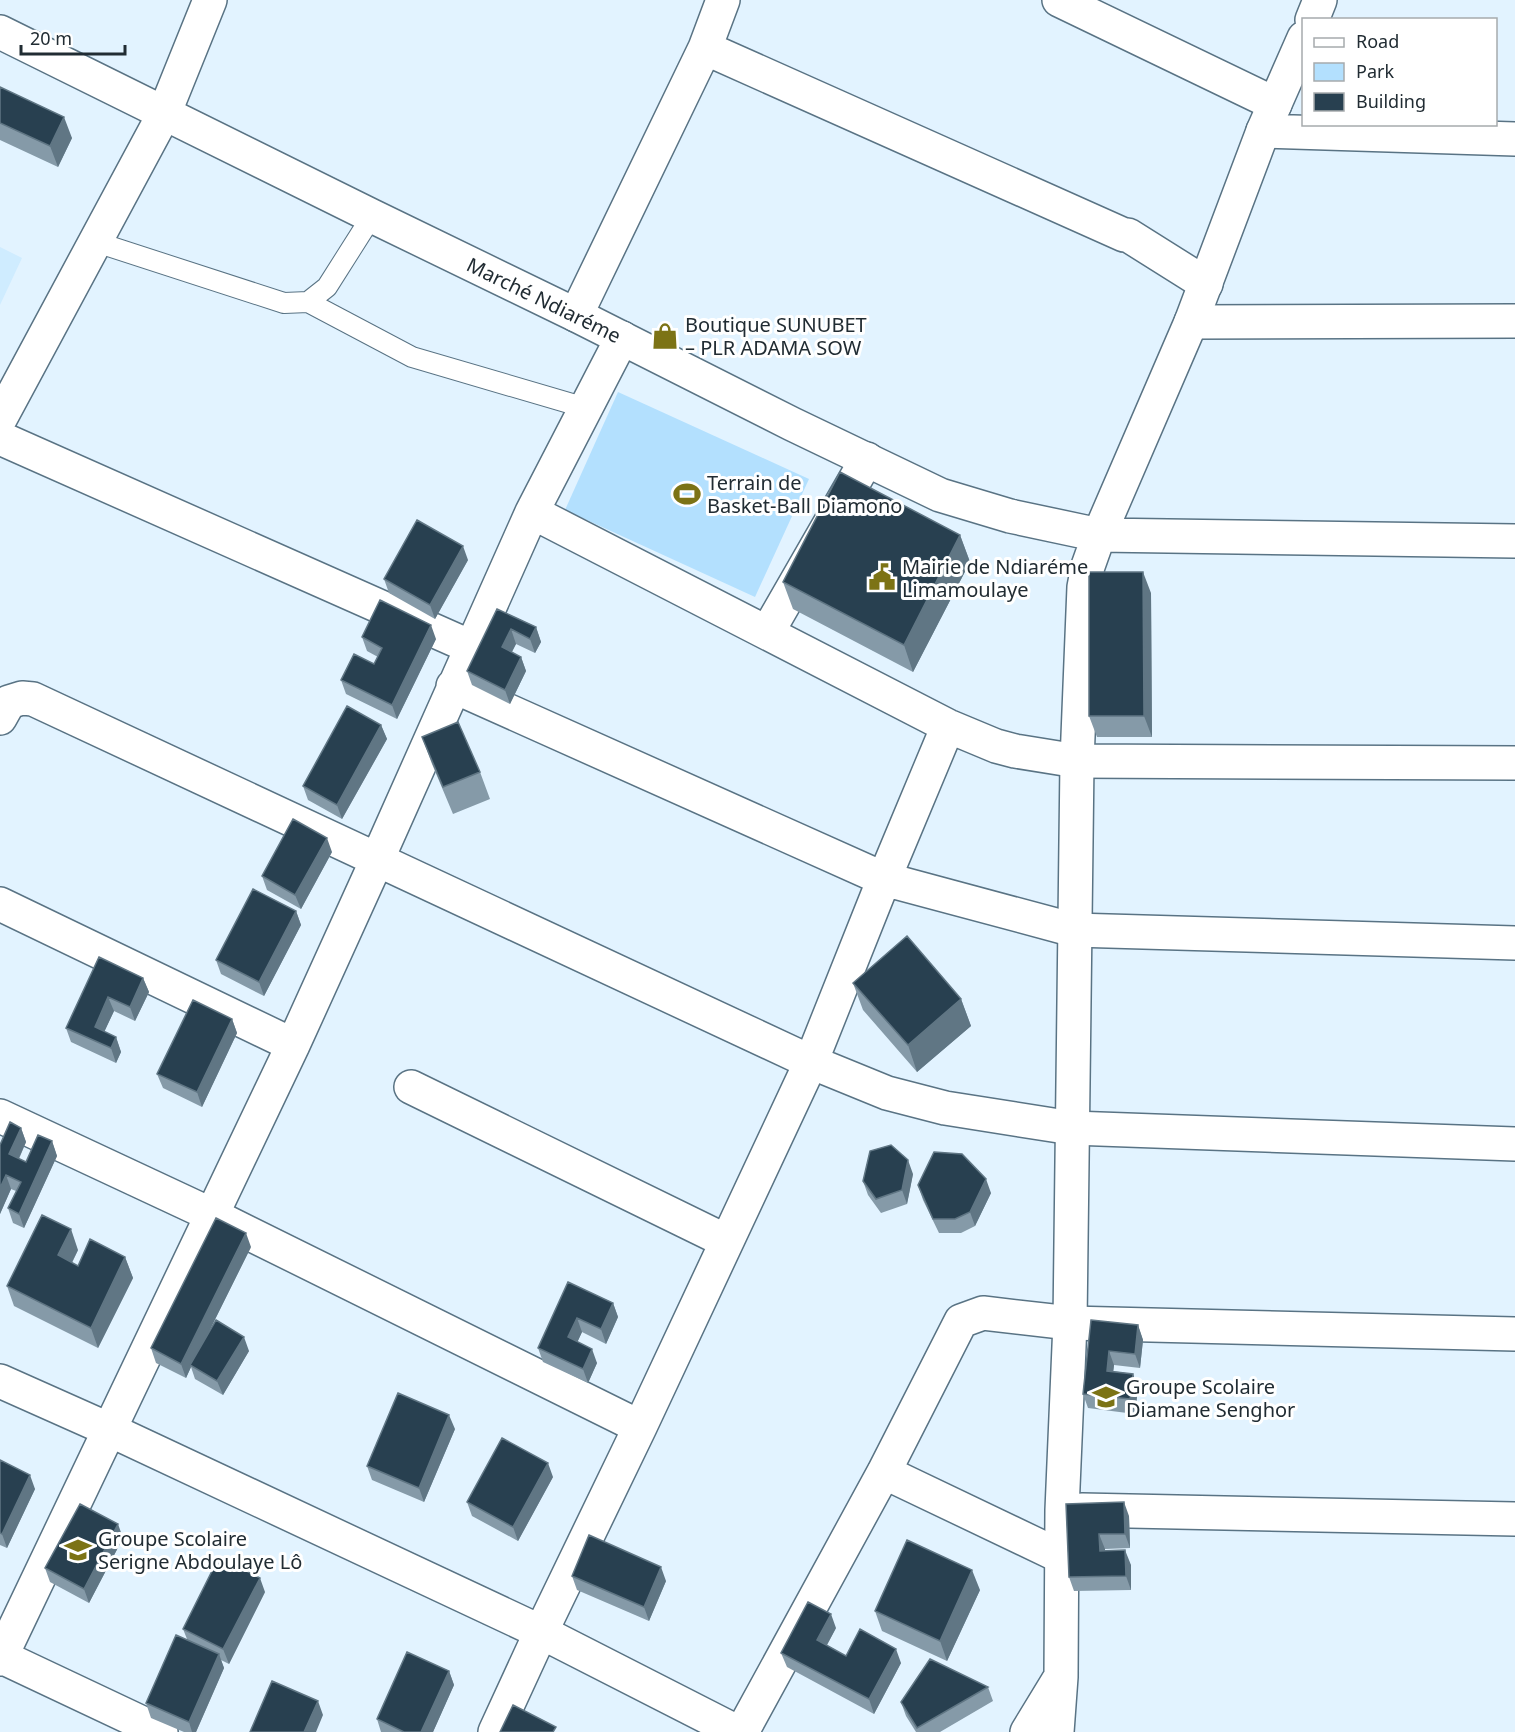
<svg xmlns="http://www.w3.org/2000/svg" width="1515" height="1732" viewBox="0 0 1515 1732" font-family="'Noto Sans',sans-serif">
	<style>
		.built { fill: #cfecff }
		.green { fill: #b3e0fe }
		.lines { fill: none; stroke-linecap: round; stroke-linejoin: round }
		.lane-casing { stroke: #597384; stroke-width: 22 }
		.street-casing { stroke: #597384; stroke-width: 36 }
		.secondary-casing { stroke: #597384; stroke-width: 36 }
		.lane { stroke: #fff; stroke-width: 20 }
		.street { stroke: #fff; stroke-width: 33 }
		.secondary { stroke: #fff; stroke-width: 33 }
		.wall { fill: #859aa8 }
		.shaded-wall { fill: #607684 }
		.building { fill: #284050; stroke: #607684; stroke-width: 1.5 }
		.labels { text-anchor: middle; dominant-baseline: central; stroke-width: 6; stroke-linejoin: round; paint-order: stroke }
		.street-label { font-size: 20px; fill: #212c33; stroke: #fff }
		.poi-label { font-size: 20px; fill: #212c33; stroke: #fff; text-anchor: start }
	</style>
	<rect width="100%" height="100%" fill="#e2f3ff"/>
	<path class="built" d="M0,247L22,258L0,305Z"/>
	<path class="green" d="M618,392L809,479L755,597L565,510Z"/>
	<g class="lines">
		<defs>
			<path id="lane" d="M96,242L284,303L308,302L327,287L372,216
				M308,302L412,357L586,408"/>
			<path id="street" d="M1059,0L1275,104
				M705,48L1124,235H1128L1206,284
				M1263,131L1515,139
				M576,315L705,48L723,0
				M1191,322L1515,321
				M0,419L164,114L210,0
				M0,438L471,647
				M532,512L948,726L996,746L1015,751L1077,761L1515,763
				M767,633L867,459
				M453,686L884,879L1074,930L1515,943
				M0,718L9,702L22,698L33,699L811,1062L887,1093L945,1108L1072,1128L1515,1144
				M0,904L293,1045
				M411,1087L726,1241
				M0,1116L212,1215L640,1427
				M0,1381L110,1430L541,1632L737,1732
				M884,1472L1062,1557
				M1082,1510L1515,1519
				M0,1656L161,1732
				M0,1659L293,1045L377,860L532,512L622,338
				M495,1732L541,1632L640,1427L811,1062L884,879L948,726
				M742,1732L884,1472L961,1321L983,1313L1070,1323L1515,1334"/>
			<path id="secondary" d="M1312,20L1320,0
				M0,32L372,216L576,315L792,424L940,495L1010,516L1099,535L1515,541
				M1027,1732L1058,1681
				M1057,1732L1061,1677L1062,1510L1070,1323L1077,761L1084,587L1088,566L1099,535L1191,322L1263,131L1304,38"/>
		</defs>
		<use href="#lane" class="lane-casing"/>
		<use href="#street" class="street-casing"/>
		<use href="#secondary" class="secondary-casing"/>
		<use href="#lane" class="lane"/>
		<use href="#street" class="street"/>
		<use href="#secondary" class="secondary"/>
	</g>
	<path class="wall" d="M0,87L72,138L58,167L0,140Z
		M960,535L970,562L913,672L793,609L783,582Z
		M468,560L435,619L389,593L384,579Z
		M1151,593L1152,737H1097L1089,716Z
		M497,609L536,627L541,642L535,653L516,644L512,652L521,657L526,671L510,704L472,685L467,671Z
		M362,637L436,639L397,719L346,694L341,680L374,664L378,657L367,651Z
		M381,725L387,739L342,819L308,800L303,786Z
		M422,737L480,772L490,799L453,814L432,764Z
		M332,852L301,909L267,890L262,876Z
		M296,911L301,925L264,996L221,974L216,960Z
		M99,957L143,978L149,992L135,1021L114,1011L104,1032L116,1037L121,1052L116,1063L71,1042L66,1028Z
		M853,983L961,999L971,1026L917,1072L863,1010Z
		M232,1019L237,1033L202,1107L163,1088L157,1074Z
		M21,1128L26,1142L19,1159L26,1162L52,1141L57,1156L24,1228L13,1223L8,1208L16,1191L11,1189L0,1214V1145Z
		M913,1174L907,1204L881,1213L868,1195L863,1181Z
		M918,1185L991,1193L975,1226L961,1233H939L923,1200Z
		M251,1247L205,1339L249,1351L223,1395L195,1379L191,1367L186,1378L156,1363L151,1348Z
		M78,1250L72,1263L78,1266L125,1257L133,1278L98,1348L14,1306L7,1286Z
		M568,1282L613,1303L618,1317L606,1344L582,1332L577,1342L597,1363L588,1383L543,1362L538,1348Z
		M1091,1320L1138,1325L1143,1340L1140,1368L1114,1365L1113,1371L1133,1374L1138,1388L1135,1414L1088,1408L1083,1394Z
		M455,1429L424,1502L372,1480L367,1466Z
		M0,1460L35,1489L7,1548L0,1545Z
		M553,1477L518,1541L472,1516L467,1502Z
		M1066,1504L1129,1516L1130,1548L1105,1549V1551L1131,1565V1590L1074,1591L1069,1577Z
		M123,1538L89,1603L50,1582L45,1568Z
		M572,1576L666,1581L649,1621L577,1590Z
		M980,1590L947,1661L882,1631L875,1611Z
		M265,1592L229,1664L221,1660L224,1668L196,1732H184L151,1718L146,1703L187,1639L183,1629Z
		M836,1628L827,1645L846,1656L901,1663L874,1714L787,1667L781,1653Z
		M449,1671L454,1685L433,1732H381L377,1719Z
		M988,1687L993,1701L940,1732H916L906,1716L901,1702Z"/>
	<path class="shaded-wall" d="M64,117L72,138L58,167L50,146Z
		M960,535L970,562L913,672L904,645Z
		M463,546L468,560L435,619L430,605Z
		M1143,572L1151,593L1152,737L1144,716Z
		M431,625L436,639L397,719L392,705Z
		M536,627L541,642L535,653L530,639Z
		M511,629L516,644L507,661L502,647Z
		M521,657L526,671L510,704L505,690Z
		M381,725L387,739L342,819L337,805Z
		M327,838L332,852L301,909L295,895Z
		M296,911L301,925L264,996L259,982Z
		M143,978L149,992L135,1021L130,1007Z
		M108,997L114,1011L100,1041L95,1027Z
		M961,999L971,1026L917,1072L908,1045Z
		M232,1019L237,1033L202,1107L197,1092Z
		M116,1037L121,1052L116,1063L111,1048Z
		M21,1128L26,1142L14,1169L9,1154Z
		M52,1141L57,1156L24,1228L19,1214Z
		M908,1160L913,1174L907,1204L902,1190Z
		M6,1175L11,1189L0,1214V1188Z
		M986,1179L991,1193L975,1226L970,1212Z
		M71,1229L78,1250L65,1276L58,1255Z
		M246,1233L251,1247L192,1366L190,1365L191,1367L186,1378L181,1364Z
		M125,1257L133,1278L98,1348L91,1328Z
		M613,1303L618,1317L606,1344L601,1329Z
		M577,1318L582,1332L573,1352L568,1337Z
		M1138,1325L1143,1340L1140,1368L1135,1354Z
		M244,1337L249,1351L223,1395L217,1381Z
		M592,1349L597,1363L588,1383L583,1369Z
		M1109,1351L1114,1365L1112,1385L1107,1371Z
		M1133,1374L1138,1388L1135,1414L1130,1399Z
		M449,1415L455,1429L424,1502L419,1488Z
		M548,1463L553,1477L518,1541L513,1527Z
		M30,1475L35,1489L7,1548L2,1534Z
		M1124,1502L1129,1516L1130,1548L1125,1534Z
		M118,1524L123,1538L89,1603L84,1589Z
		M1099,1534L1105,1549V1565L1100,1551Z
		M1125,1550L1131,1565V1590L1126,1576Z
		M661,1567L666,1581L649,1621L644,1607Z
		M972,1570L980,1590L947,1661L940,1641Z
		M260,1578L265,1592L229,1664L223,1649Z
		M831,1614L836,1628L822,1654L817,1640Z
		M896,1649L901,1663L874,1714L869,1699Z
		M219,1654L224,1668L196,1732H192L189,1722Z
		M449,1671L454,1685L433,1732H421Z
		M318,1701L323,1715L316,1732H304Z"/>
	<path class="building" d="M0,87L64,117L50,146L0,123Z
		M840,472L960,535L904,645L783,582Z
		M417,520L463,546L430,605L384,579Z
		M1089,572H1143L1144,716H1089Z
		M380,600L431,625L392,705L341,680L354,654L374,664L382,648L362,637Z
		M497,609L536,627L530,639L511,629L502,647L521,657L505,690L467,671Z
		M347,706L381,725L337,805L303,786Z
		M458,722L480,772L443,787L422,737Z
		M293,819L327,838L295,895L262,876Z
		M253,889L296,911L259,982L216,960Z
		M907,936L961,999L908,1045L853,983Z
		M99,957L143,978L130,1007L108,997L95,1027L116,1037L111,1048L66,1028Z
		M193,1000L232,1019L197,1092L157,1074Z
		M10,1122L21,1128L9,1154L26,1162L38,1135L52,1141L19,1214L8,1208L21,1182L6,1175L0,1188V1145Z
		M891,1145L908,1160L902,1190L876,1199L863,1181L870,1151Z
		M934,1152L962,1154L986,1179L970,1212L955,1219H933L918,1185Z
		M42,1215L71,1229L58,1255L78,1266L90,1239L125,1257L91,1328L7,1286Z
		M216,1218L246,1233L181,1364L151,1348Z
		M568,1282L613,1303L601,1329L577,1318L568,1337L592,1349L583,1369L538,1348Z
		M216,1320L244,1337L217,1381L190,1365Z
		M1091,1320L1138,1325L1135,1354L1109,1351L1107,1371L1133,1374L1130,1399L1083,1394Z
		M398,1393L449,1415L419,1488L367,1466Z
		M502,1438L548,1463L513,1527L467,1502Z
		M0,1460L30,1475L2,1534L0,1533Z
		M1124,1502L1125,1534H1099L1100,1551L1125,1550L1126,1576L1069,1577L1066,1504Z
		M80,1504L118,1524L84,1589L45,1568Z
		M589,1535L661,1567L644,1607L572,1576Z
		M907,1540L972,1570L940,1641L875,1611Z
		M219,1557L260,1578L223,1649L183,1629Z
		M808,1602L831,1614L817,1640L846,1656L860,1629L896,1649L869,1699L781,1653Z
		M176,1635L219,1654L189,1722L146,1703Z
		M407,1652L449,1671L421,1732H404L377,1719Z
		M930,1659L988,1687L917,1728L901,1702Z
		M272,1681L318,1701L304,1732H250Z
		M513,1705L556,1727L553,1732H500Z"/>
	<defs>
		<symbol id="shop-bare" viewBox="-9 -9 18 18"><path d="M-5-2.5h2.3a2.7 3.5 0 0 1 5.4 0H5L5.5 6h-11ZM-1.5-2.5h3a1.5 2.3 0 0 0-3 0Z" fill="#7c7315" stroke="#fff" stroke-width="2.5" paint-order="stroke"/></symbol>
		<symbol id="stadium-bare" viewBox="-9 -9 18 18"><path d="M0-5a6.5 5 0 1 0 0 10a6.5 5 0 1 0 0-10ZM-3.5-1.8h7v3.6h-7Z" fill="#7c7315" stroke="#fff" stroke-width="2.5" paint-order="stroke"/></symbol>
		<symbol id="civic-bare" viewBox="-9 -9 18 18"><path d="M-.6-6.5H3V-4.5H.6V-3L4-1V1h2V6H-6V1h2V-1L-.6-3ZM-1.2 2.5V6h2.4V2.5Z" fill="#7c7315" stroke="#fff" stroke-width="2.5" paint-order="stroke"/></symbol>
		<symbol id="school-bare" viewBox="-9 -9 18 18"><path d="M0-5L7-2L0 1L-7-2ZM-4 1L0 2.5L4 1V4Q0 6-4 4Z" fill="#7c7315" stroke="#fff" stroke-width="2.5" paint-order="stroke"/></symbol>
	</defs>
	<g fill-rule="evenodd">
		<use href="#shop-bare" x="646" y="317" width="38" height="38"/>
		<use href="#stadium-bare" x="668" y="475" width="38" height="38"/>
		<use href="#civic-bare" x="863" y="558" width="38" height="38"/>
		<use href="#school-bare" x="1087" y="1378" width="38" height="38"/>
		<use href="#school-bare" x="59" y="1531" width="38" height="38"/>
	</g>
	<g class="labels">
		<g class="street-label">
			<text transform="translate(544 300) rotate(26)">Marché Ndiaréme</text>
		</g>
		<g class="poi-label">
			<text x="685" y="324">Boutique SUNUBET<tspan x="685" dy="23">– PLR ADAMA SOW</tspan></text>
			<text x="707" y="482">Terrain de<tspan x="707" dy="23">Basket-Ball Diamono</tspan></text>
			<text x="902" y="566">Mairie de Ndiaréme<tspan x="902" dy="23">Limamoulaye</tspan></text>
			<text x="1126" y="1386">Groupe Scolaire<tspan x="1126" dy="23">Diamane Senghor</tspan></text>
			<text x="98" y="1538">Groupe Scolaire<tspan x="98" dy="23">Serigne Abdoulaye Lô</tspan></text>
		</g>
	</g>
	<rect x="1302" y="18" width="195" height="108" fill="#ffffff" stroke="#a6abad" stroke-width="1.5"/>
	<rect x="1314" y="38" width="30" height="9" fill="#ffffff" stroke="#a6abad" stroke-width="1.5"/>
	<text x="1356" y="48" font-size="18" fill="#212c33">Road</text>
	<rect x="1314" y="63" width="30" height="18" fill="#b3e0fe" stroke="#a6abad" stroke-width="1.5"/>
	<text x="1356" y="78" font-size="18" fill="#212c33">Park</text>
	<rect x="1314" y="93" width="30" height="18" fill="#284050" stroke="#a6abad" stroke-width="1.5"/>
	<text x="1356" y="108" font-size="18" fill="#212c33">Building</text>
	<path d="M21 45v9h104v-9" fill="none" stroke="#212c33" stroke-width="3"/>
	<text x="30" y="45" font-size="18" fill="#212c33" stroke="#ffffff" stroke-width="4.5" paint-order="stroke">20 m</text>
</svg>
